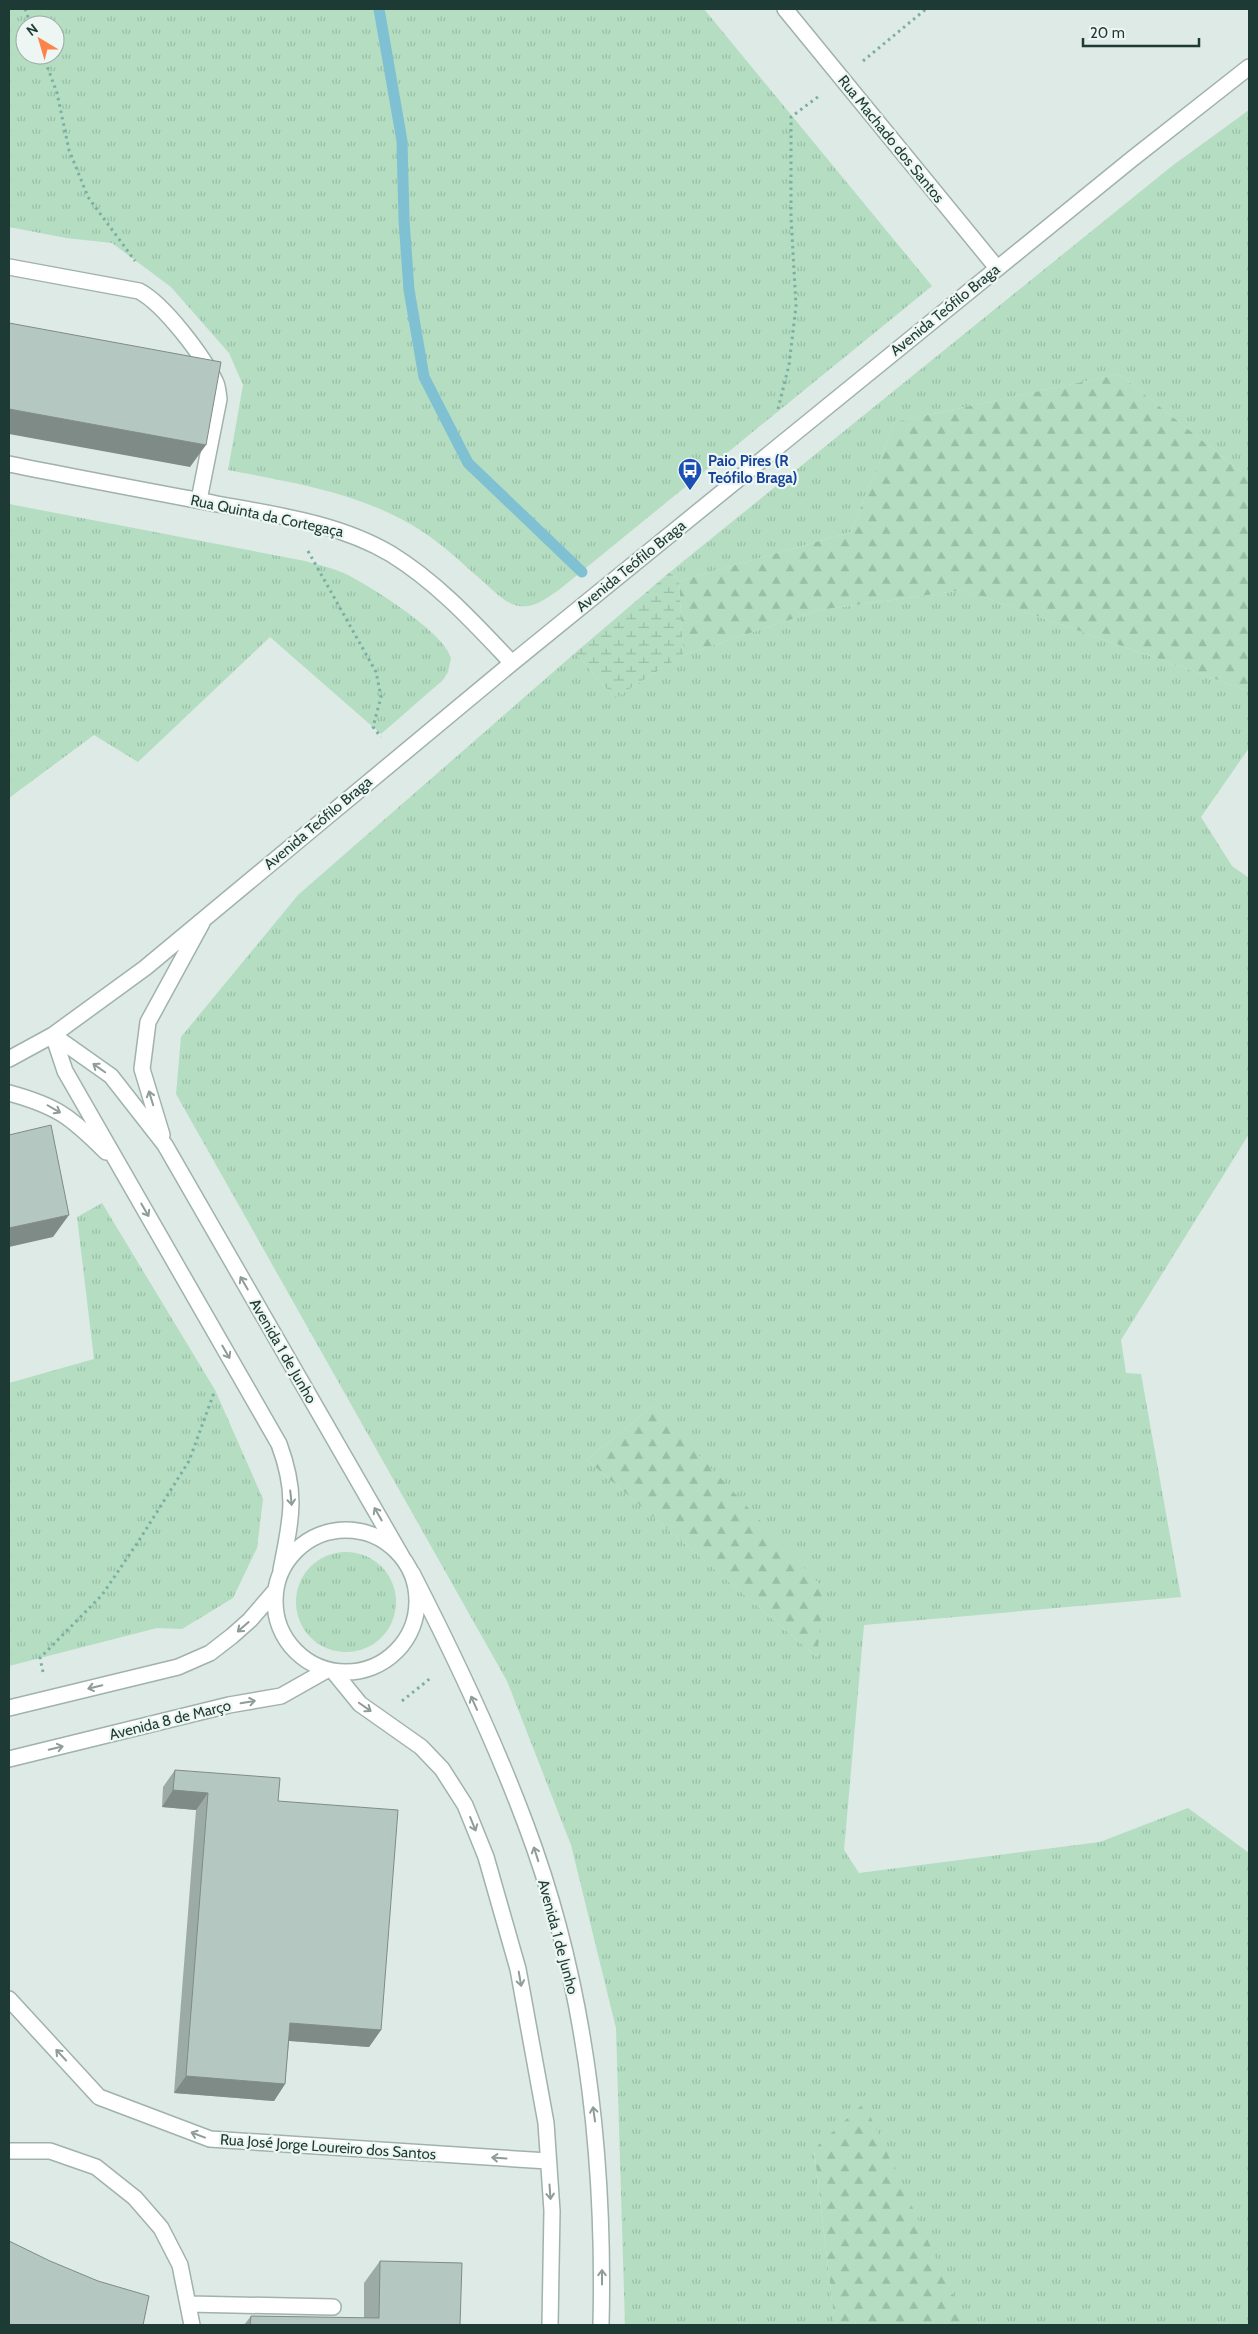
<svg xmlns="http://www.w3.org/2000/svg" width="1258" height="2334" viewBox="0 0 1258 2334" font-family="Cabin,sans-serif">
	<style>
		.grass { fill: url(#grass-tufts); fill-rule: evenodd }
		.forest { fill: url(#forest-firs) }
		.wetland { fill: url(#wetland-marsh) }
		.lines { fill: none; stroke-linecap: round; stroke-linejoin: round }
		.stream { stroke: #80c0d3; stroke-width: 11 }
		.minor-casing { stroke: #a0b2ac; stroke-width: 18 }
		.path { stroke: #7bafa3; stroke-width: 3; stroke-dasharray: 2.5 4; stroke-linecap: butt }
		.minor { stroke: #fff; stroke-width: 15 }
		.wall { fill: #9caba6 }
		.shaded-wall { fill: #7f8b87 }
		.building { fill: #b5c7c1; stroke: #7f8b87 }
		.oneway { stroke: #8e9c9a }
		.labels { text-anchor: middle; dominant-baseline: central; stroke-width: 4.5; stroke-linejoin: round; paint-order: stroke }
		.street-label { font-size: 15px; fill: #1e3a34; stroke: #edf6f2 }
		.transit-label { font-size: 15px; font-weight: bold; fill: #164399; stroke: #edf6f2; text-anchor: start }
	</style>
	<defs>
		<pattern id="grass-tufts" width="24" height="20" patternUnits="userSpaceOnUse" patternTransform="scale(1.25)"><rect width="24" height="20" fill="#b4ddc2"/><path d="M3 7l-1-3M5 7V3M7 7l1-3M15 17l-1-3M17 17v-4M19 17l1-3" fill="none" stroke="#9abea7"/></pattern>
		<pattern id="forest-firs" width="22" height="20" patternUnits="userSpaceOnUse" patternTransform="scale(1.25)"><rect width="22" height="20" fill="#b4ddc2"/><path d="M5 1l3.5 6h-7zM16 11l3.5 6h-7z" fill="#9abea7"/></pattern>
		<pattern id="wetland-marsh" width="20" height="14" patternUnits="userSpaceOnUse" patternTransform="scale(1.25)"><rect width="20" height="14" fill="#b4ddc2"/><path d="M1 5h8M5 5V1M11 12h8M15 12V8" fill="none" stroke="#9abea7"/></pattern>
	</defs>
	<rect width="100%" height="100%" fill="#ddeae5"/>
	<path class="grass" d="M9,9H704L932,286L560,589C548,597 532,611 515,605C502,601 490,587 479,578C461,562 443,545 423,532C364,493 296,483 228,470L243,385L229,353L171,287L112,243L66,238L9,227ZM25,25H55V55H25Z
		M1249,110V478L1119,374L895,422L851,532L679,581L670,572L1172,166Z
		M9,504L305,561C318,565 333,568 346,574C370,586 444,632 451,658L448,672L443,680L381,734L270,637L138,762L94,735L9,798Z
		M964,590L1249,691V748L1201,817L1232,866L1249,878V1134L1121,1340L1126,1373L1141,1374L1181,1597L864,1625L844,1850L859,1873L1100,1842L1188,1808L1249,1853V2325H967L814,2150L835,2325H625L616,2028L571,1845L507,1681L176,1094L181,1037L298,895L575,653L615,698L683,655L820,610ZM653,1406L817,1657L587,1460Z
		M102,1203L215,1390L263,1499L257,1548L233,1598L182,1629L157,1628L9,1666V1383L94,1359L77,1217Z
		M296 1602a50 50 0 1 1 100 0a50 50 0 1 1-100 0Z"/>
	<path class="forest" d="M1119,374L1249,478V691L964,590L820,610L683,655L679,581L851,532L895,422Z
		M653,1406L824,1589L817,1657L587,1460Z
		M864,2103L967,2325H835L814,2149Z"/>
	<path class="wetland" d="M670,572L679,581L683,655L615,698L575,653Z"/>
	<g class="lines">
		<path class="stream" d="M379,9L402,141L404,220L409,290L424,377L468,463L582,572"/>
		<defs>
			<path id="minor" d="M785,9L997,268
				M9,267L139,291C164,304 204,357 216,383C218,388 218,393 219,399L199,500
				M9,464C78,478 148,491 217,504C276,515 339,523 391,554C438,583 475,624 512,663
				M53,1035L111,1076L165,1145L402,1557
				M53,1035L65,1071L279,1444C298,1495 291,1519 281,1570
				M9,1059L53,1035L145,968L512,663L1132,159L1249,67
				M9,1093C57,1106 71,1117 106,1152
				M162,1135L142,1069L148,1022L202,923
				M275 1601a71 71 0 1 1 142 0a71 71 0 1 1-142 0Z
				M412,1573C454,1655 494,1739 526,1825C586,1984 605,2156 601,2325
				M333,1671L360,1704L421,1747L442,1769L465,1805L486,1857L518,1969L546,2123L552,2211L550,2325
				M9,1708L178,1667L210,1653L232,1636L250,1620L275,1591
				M9,1759L229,1705L281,1696L327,1670
				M9,1999L99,2097L210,2139L548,2161
				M9,2151H50L96,2167L135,2198L161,2228L180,2265L192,2325
				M189,2304L333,2307"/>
		</defs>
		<use href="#minor" class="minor-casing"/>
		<path class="path" d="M25,9L31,25
			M43,55L57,93L69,150L88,197L135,261
			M863,61L926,9
			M778,409L789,365L796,306L791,217V117L819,96
			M308,551L376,672L381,697L373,727L381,737
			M43,1672L40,1658L102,1595L138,1542L189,1461L215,1390
			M402,1701L432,1677"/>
		<use href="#minor" class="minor"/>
	</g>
	<path class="wall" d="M175,1770L278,1801L381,2030L369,2047L289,2041L285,2084L274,2101L174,2093L196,1810L162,1807L163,1787Z
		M380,2261L460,2325H244L251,2316L364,2318V2283Z"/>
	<path class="shaded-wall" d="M9,409L206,445L190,467L9,434Z
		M69,1215L53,1237L9,1247V1228Z
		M173,1790L208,1793L196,1810L162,1807Z
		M290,2023L381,2030L369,2047L278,2040Z
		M186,2076L285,2084L274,2101L174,2093Z"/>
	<path class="building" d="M9,323L221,362L206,445L9,409Z
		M51,1125L69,1215L9,1228V1135Z
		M175,1770L280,1778L278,1801L398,1810L381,2030L290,2023L285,2084L186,2076L208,1793L173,1790Z
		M9,2241L50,2261L98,2281L149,2296L143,2325H9Z
		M380,2261L462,2263L460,2325H250L251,2316L379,2318Z"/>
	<defs><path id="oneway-shaft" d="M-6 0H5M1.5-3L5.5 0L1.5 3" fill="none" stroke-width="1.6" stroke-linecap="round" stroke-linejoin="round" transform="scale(1.25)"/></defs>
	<g class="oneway">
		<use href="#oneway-shaft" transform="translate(99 1068) rotate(-145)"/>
		<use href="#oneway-shaft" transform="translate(151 1098) rotate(-107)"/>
		<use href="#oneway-shaft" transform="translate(54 1109) rotate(30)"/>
		<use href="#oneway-shaft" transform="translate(145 1210) rotate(60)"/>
		<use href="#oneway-shaft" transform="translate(244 1283) rotate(-120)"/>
		<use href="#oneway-shaft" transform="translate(226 1352) rotate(60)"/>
		<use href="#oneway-shaft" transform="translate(291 1498) rotate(84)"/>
		<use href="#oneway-shaft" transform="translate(378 1514) rotate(-120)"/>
		<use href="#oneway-shaft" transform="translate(243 1627) rotate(139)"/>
		<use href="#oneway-shaft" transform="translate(95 1687) rotate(167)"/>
		<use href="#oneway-shaft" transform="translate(248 1702) rotate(-10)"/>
		<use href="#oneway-shaft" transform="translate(474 1703) rotate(-114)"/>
		<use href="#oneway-shaft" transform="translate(365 1707) rotate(35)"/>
		<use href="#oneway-shaft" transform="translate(56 1748) rotate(-14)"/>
		<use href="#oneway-shaft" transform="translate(473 1824) rotate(68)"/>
		<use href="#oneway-shaft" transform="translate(536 1854) rotate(-108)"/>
		<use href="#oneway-shaft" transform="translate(520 1979) rotate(80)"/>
		<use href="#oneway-shaft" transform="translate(61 2055) rotate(-133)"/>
		<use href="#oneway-shaft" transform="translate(594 2114) rotate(-98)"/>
		<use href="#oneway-shaft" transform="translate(198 2135) rotate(-159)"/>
		<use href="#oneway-shaft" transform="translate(499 2158) rotate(-176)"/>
		<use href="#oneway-shaft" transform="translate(550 2192) rotate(86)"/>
		<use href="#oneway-shaft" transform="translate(602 2277) rotate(-90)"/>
	</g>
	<defs>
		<symbol id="bus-pin" viewBox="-11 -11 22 30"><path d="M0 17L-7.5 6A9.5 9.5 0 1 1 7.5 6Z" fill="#1a4fb4" stroke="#edf6f2"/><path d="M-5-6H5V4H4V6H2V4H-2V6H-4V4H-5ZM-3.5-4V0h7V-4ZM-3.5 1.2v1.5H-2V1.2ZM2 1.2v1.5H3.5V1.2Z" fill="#fff"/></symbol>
	</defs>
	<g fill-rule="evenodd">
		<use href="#bus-pin" x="676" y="456" width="28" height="38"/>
	</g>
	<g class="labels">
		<g class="street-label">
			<text transform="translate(891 139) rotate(51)">Rua Machado dos Santos</text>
			<text transform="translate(945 310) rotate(-39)">Avenida Teófilo Braga</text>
			<text transform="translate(267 516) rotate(12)">Rua Quinta da Cortegaça</text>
			<text transform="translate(631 566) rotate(-39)">Avenida Teófilo Braga</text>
			<text transform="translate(318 823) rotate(-40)">Avenida Teófilo Braga</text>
			<text transform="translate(283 1351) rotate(60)">Avenida 1 de Junho</text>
			<text transform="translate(170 1720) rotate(-14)">Avenida 8 de Março</text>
			<text transform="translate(558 1937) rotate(75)">Avenida 1 de Junho</text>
			<text transform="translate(328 2147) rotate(4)">Rua José Jorge Loureiro dos Santos</text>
		</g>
		<g class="transit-label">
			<text x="708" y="461">Paio Pires (R<tspan x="708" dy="17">Teófilo Braga)</tspan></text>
		</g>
	</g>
	<rect width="1258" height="2334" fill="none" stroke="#1e3a34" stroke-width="20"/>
	<g transform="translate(40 40) rotate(322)"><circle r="24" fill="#edf6f2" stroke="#9aaba6"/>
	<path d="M0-4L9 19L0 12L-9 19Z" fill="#fa844b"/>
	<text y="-8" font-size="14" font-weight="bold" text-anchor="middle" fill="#1e3a34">N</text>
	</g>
	<path d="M1083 38v8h116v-8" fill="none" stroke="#1e3a34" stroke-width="2.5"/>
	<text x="1090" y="38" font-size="15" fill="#1e3a34" stroke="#edf6f2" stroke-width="4" paint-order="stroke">20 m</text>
</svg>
